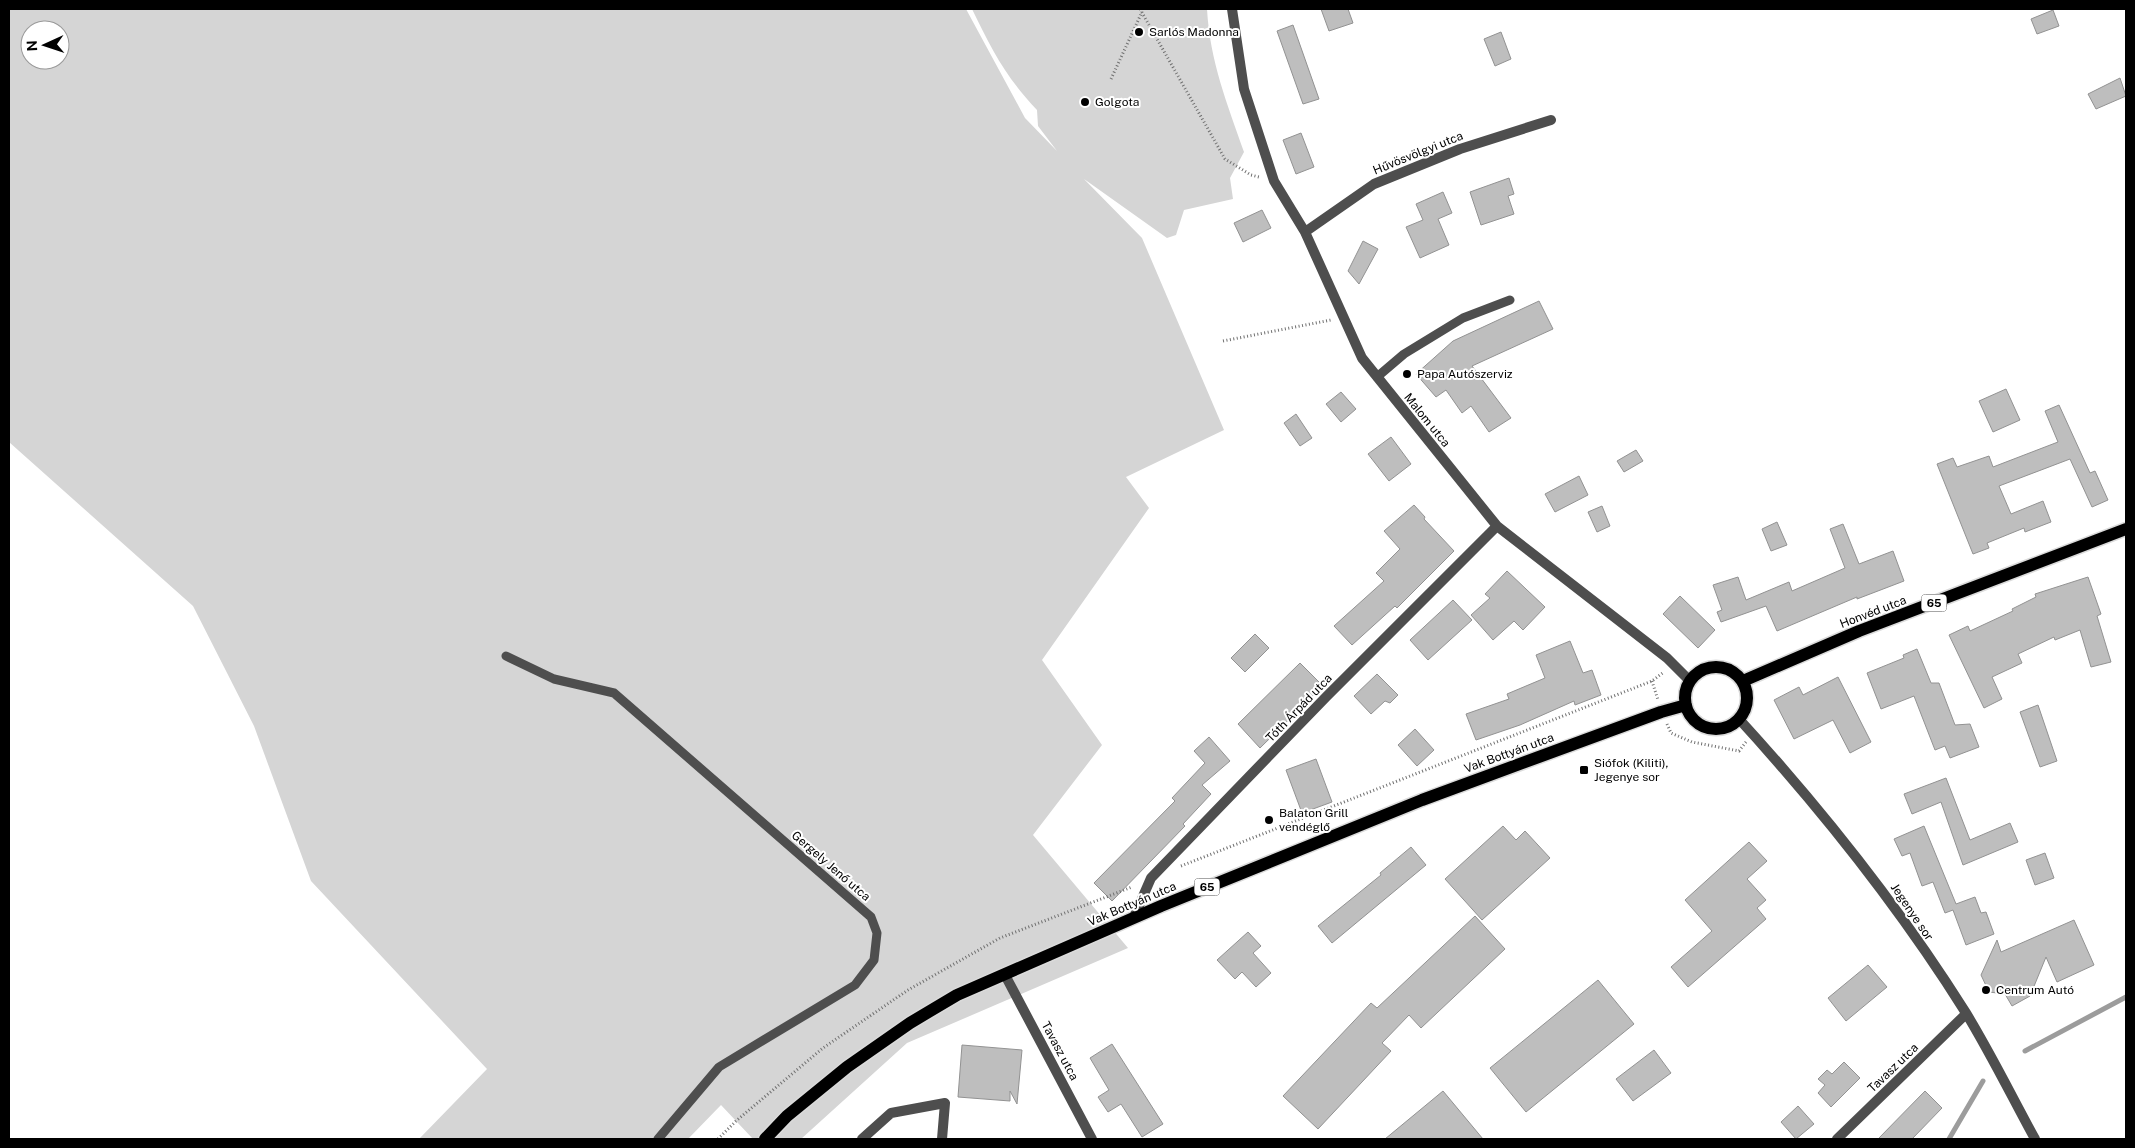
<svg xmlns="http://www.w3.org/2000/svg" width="2135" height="1148" viewBox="0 0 2135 1148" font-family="'Public Sans',sans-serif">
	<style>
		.green { fill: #d5d5d5; fill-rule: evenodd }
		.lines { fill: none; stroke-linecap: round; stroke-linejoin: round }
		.stream { stroke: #9c9c9c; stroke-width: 5 }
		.building { fill: #bebebe; stroke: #929292 }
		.primary-casing { stroke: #dbdbdb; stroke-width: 15 }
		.path { stroke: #707070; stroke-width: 3; stroke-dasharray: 1 2.5; stroke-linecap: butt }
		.service { stroke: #4e4e4e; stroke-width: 9 }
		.minor { stroke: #4e4e4e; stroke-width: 10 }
		.primary { stroke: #000; stroke-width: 12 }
		.poi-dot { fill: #000; stroke: #fff; stroke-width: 2 }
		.labels { text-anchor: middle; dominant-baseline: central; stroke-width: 4; stroke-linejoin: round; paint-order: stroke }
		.shield { fill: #fff; stroke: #4c4c4c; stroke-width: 1 }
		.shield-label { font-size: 11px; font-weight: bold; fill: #000 }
		.poi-label { font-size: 12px; fill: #000; stroke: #fff; text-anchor: start }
		.street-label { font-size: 12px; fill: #000; stroke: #fff }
	</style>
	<rect width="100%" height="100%" fill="#fff"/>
	<path class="green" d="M9,9H966L1025,118L1057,151L1038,126L1037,110C1005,76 992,50 972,9H1207C1210,62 1227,103 1244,152L1230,178L1233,199L1184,210L1176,235L1167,238L1084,179L1142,238L1224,430L1126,477L1149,508L1042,660L1102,745L1033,835L1128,948L907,1043L801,1139H753L721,1105L688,1139H419L487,1069L311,881L254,726L193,606L9,442ZM30,30H60V60H30Z"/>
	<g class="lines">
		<path class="stream" d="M2025,1051L2126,997
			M1949,1139L1983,1081"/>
	</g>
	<path class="building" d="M1321,9H1348L1353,23L1329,31Z
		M2053,10L2059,26L2037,34L2031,19Z
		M1293,25L1319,99L1303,104L1277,31Z
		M1501,32L1511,59L1495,66L1484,39Z
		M2120,78L2126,96L2096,109L2088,94Z
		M1301,133L1314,167L1296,174L1283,140Z
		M1509,178L1514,194L1508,196L1514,214L1481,225L1470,192Z
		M1443,192L1452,213L1438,219L1449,245L1420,258L1406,227L1423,220L1416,204Z
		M1262,210L1271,228L1243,242L1234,223Z
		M1363,241L1378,249L1359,284L1348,271Z
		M1539,301L1553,329L1472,366L1511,418L1489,432L1471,406L1462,413L1446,390L1436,397L1416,374L1453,341Z
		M2006,389L2020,420L1993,432L1979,401Z
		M1341,392L1356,409L1341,422L1326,404Z
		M2059,405L2090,473L2095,471L2108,500L2092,507L2070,459L1999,486L2011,514L2043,501L2051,522L2025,532L2024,528L1987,543L1989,548L1973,554L1937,464L1953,458L1957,467L1989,456L1993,467L2058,442L2045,411Z
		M1296,414L1312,438L1300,446L1284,423Z
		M1391,437L1411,464L1389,481L1368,454Z
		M1636,450L1643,461L1624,472L1617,461Z
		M1579,476L1588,495L1555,512L1545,494Z
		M1414,505L1425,517L1424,519L1454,551L1397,608L1395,606L1352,645L1334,626L1384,581L1376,573L1400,549L1384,531Z
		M1602,506L1610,526L1597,532L1588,512Z
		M1777,522L1787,545L1771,551L1762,529Z
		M1843,524L1859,564L1893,551L1904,581L1857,599V597L1777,631L1766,606L1721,622L1717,612L1722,610L1713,585L1738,577L1746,600L1789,582L1792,591L1845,568L1830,529Z
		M1507,571L1545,607L1523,630L1514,621L1493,640L1471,615L1490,598L1485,594Z
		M2088,577L2101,614L2097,616L2111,662L2091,667L2080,630L2055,640L2054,637L2018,654L2022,663L1992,677L2002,699L1984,708L1949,635L1968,626L1970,631L2013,611L2012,609L2036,597L2035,594Z
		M1680,596L1715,630L1698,648L1663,614Z
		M1453,600L1472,620L1428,660L1410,640Z
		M1255,634L1269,648L1245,672L1231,658Z
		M1570,641L1583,673L1592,670L1601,695L1575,705L1574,701L1520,725L1476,740L1466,714L1509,699L1507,694L1545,678L1536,655Z
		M1917,649L1931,683H1939L1955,725L1970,724L1979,747L1950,758L1945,746L1935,750L1914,696L1881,709L1867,673L1904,658L1903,655Z
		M1300,663L1323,686L1260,748L1238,724Z
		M1377,674L1398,695L1390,703L1385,701L1371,714L1354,696Z
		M1838,677L1871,742L1850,753L1833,720L1794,739L1774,700L1799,687L1803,695Z
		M2038,705L2057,761L2040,767L2020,712Z
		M1415,729L1434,750L1417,766L1398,745Z
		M1209,737L1230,761L1202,785L1211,794L1183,824L1185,826L1112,901L1094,883L1175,801L1172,798L1205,763L1194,751Z
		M1316,759L1332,802L1302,813L1286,770Z
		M1946,778L1970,840L2010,823L2018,842L1963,865L1941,802L1912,814L1904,794Z
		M1503,826L1516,840L1525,831L1550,858L1482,920L1445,879Z
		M1924,826L1956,904L1975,897L1981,913L1986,912L1994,934L1966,945L1953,910L1945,913L1933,882L1922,886L1910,853L1902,856L1894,839Z
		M1749,842L1767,861L1747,879L1766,900L1757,908L1766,919L1688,987L1671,967L1712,931L1685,900Z
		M1411,847L1426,865L1332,943L1318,926L1381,875L1380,873Z
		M2045,853L2054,878L2035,885L2026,860Z
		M1475,916L1505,949L1421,1028L1409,1015L1382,1043L1391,1051L1318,1129L1283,1096L1371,1003L1377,1008Z
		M2074,920L2094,965L2057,982L2046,957L2030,996L2012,1006L2005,994L1989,992L1981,975L1997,940L2001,952Z
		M1248,932L1261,946L1253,953L1271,973L1256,987L1242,972L1235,979L1217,960Z
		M1868,965L1887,987L1846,1021L1828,998Z
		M1598,980L1634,1024L1526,1112L1490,1068Z
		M1112,1044L1163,1124L1142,1137L1121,1104L1108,1112L1098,1097L1109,1090L1090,1058Z
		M962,1045L1022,1050L1017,1104L1010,1091V1101L958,1097Z
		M1654,1050L1671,1073L1633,1101L1616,1079Z
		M1844,1062L1860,1078L1831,1107L1818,1093L1825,1085L1818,1079L1827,1070L1832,1074Z
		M1443,1091L1483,1139H1385Z
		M1925,1091L1942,1108L1912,1139H1878Z
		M1798,1106L1814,1124L1796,1139L1781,1122Z"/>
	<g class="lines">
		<defs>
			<path id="primary" d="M1685 698a31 31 0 1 1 62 0a31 31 0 1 1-62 0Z
				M1743,681L1859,631L2126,529
				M765,1139L787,1116L847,1067L910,1023L957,995L1161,906L1422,800L1661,712L1686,705"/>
		</defs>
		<use href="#primary" class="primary-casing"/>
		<path class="path" d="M1140,9L1225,159L1251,175L1259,177
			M1111,79L1142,12
			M1223,341L1331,320
			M1652,681L1658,700
			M1667,724L1671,733L1692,742L1739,751L1746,742
			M1181,866L1652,681L1664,672
			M718,1139L736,1121L823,1048L908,990L1000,938L1132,887"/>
		<path class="service" d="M1377,377L1404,354L1463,318L1510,300
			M506,656L554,679L614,693L871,917L877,933L874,960L855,985L719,1067L658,1139"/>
		<path class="minor" d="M1232,9L1244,89L1274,181L1305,232L1362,358L1497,526L1667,658L1690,681
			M1305,232L1374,184L1460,149L1551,120
			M1739,719C1823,811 1900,908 1966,1013C1991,1054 2012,1097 2035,1139
			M1134,917L1151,878L1326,697L1497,526
			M1005,975L1092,1139
			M862,1139L891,1113L945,1103L942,1139
			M1837,1139L1966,1014"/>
		<use href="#primary" class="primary"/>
	</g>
	<g class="poi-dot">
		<circle cx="1139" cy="32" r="5"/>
		<circle cx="1085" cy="102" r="5"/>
		<circle cx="1407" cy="374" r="5"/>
		<rect x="1579" y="765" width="10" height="10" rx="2.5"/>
		<circle cx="1269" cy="820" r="5"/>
		<circle cx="1986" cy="990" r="5"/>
	</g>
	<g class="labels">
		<g class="shield">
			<rect x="1921.5" y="594.5" width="25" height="17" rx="4"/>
			<rect x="1194.5" y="878.5" width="25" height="17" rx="4"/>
		</g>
		<g class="shield-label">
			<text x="1934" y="603">65</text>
			<text x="1207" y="887">65</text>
		</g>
		<g class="poi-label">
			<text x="1149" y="32">Sarlós Madonna</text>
			<text x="1095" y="102">Golgota</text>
			<text x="1417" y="374">Papa Autószerviz</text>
			<text x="1594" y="763">Siófok (Kiliti),<tspan x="1594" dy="14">Jegenye sor</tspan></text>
			<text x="1279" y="813">Balaton Grill<tspan x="1279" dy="14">vendéglő</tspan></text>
			<text x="1996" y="990">Centrum Autó</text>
		</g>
		<g class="street-label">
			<text transform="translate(1418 153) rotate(-22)">Hűvösvölgyi utca</text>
			<text transform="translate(1427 420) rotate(51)">Malom utca</text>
			<text transform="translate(1873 612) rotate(-21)">Honvéd utca</text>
			<text transform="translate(1299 708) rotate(-46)">Tóth Árpád utca</text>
			<text transform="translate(1509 753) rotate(-20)">Vak Bottyán utca</text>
			<text transform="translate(831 866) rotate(41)">Gergely Jenő utca</text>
			<text transform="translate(1132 904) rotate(-23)">Vak Bottyán utca</text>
			<text transform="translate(1912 912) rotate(56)">Jegenye sor</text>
			<text transform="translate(1060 1051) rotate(62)">Tavasz utca</text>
			<text transform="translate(1893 1068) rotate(-44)">Tavasz utca</text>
		</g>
	</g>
	<rect width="2135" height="1148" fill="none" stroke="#000000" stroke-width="20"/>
	<g transform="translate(45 45) rotate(267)"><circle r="24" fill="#ffffff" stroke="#999999"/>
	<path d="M0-4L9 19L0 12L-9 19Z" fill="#000000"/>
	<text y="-8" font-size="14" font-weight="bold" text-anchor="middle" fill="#000000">N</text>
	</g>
</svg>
